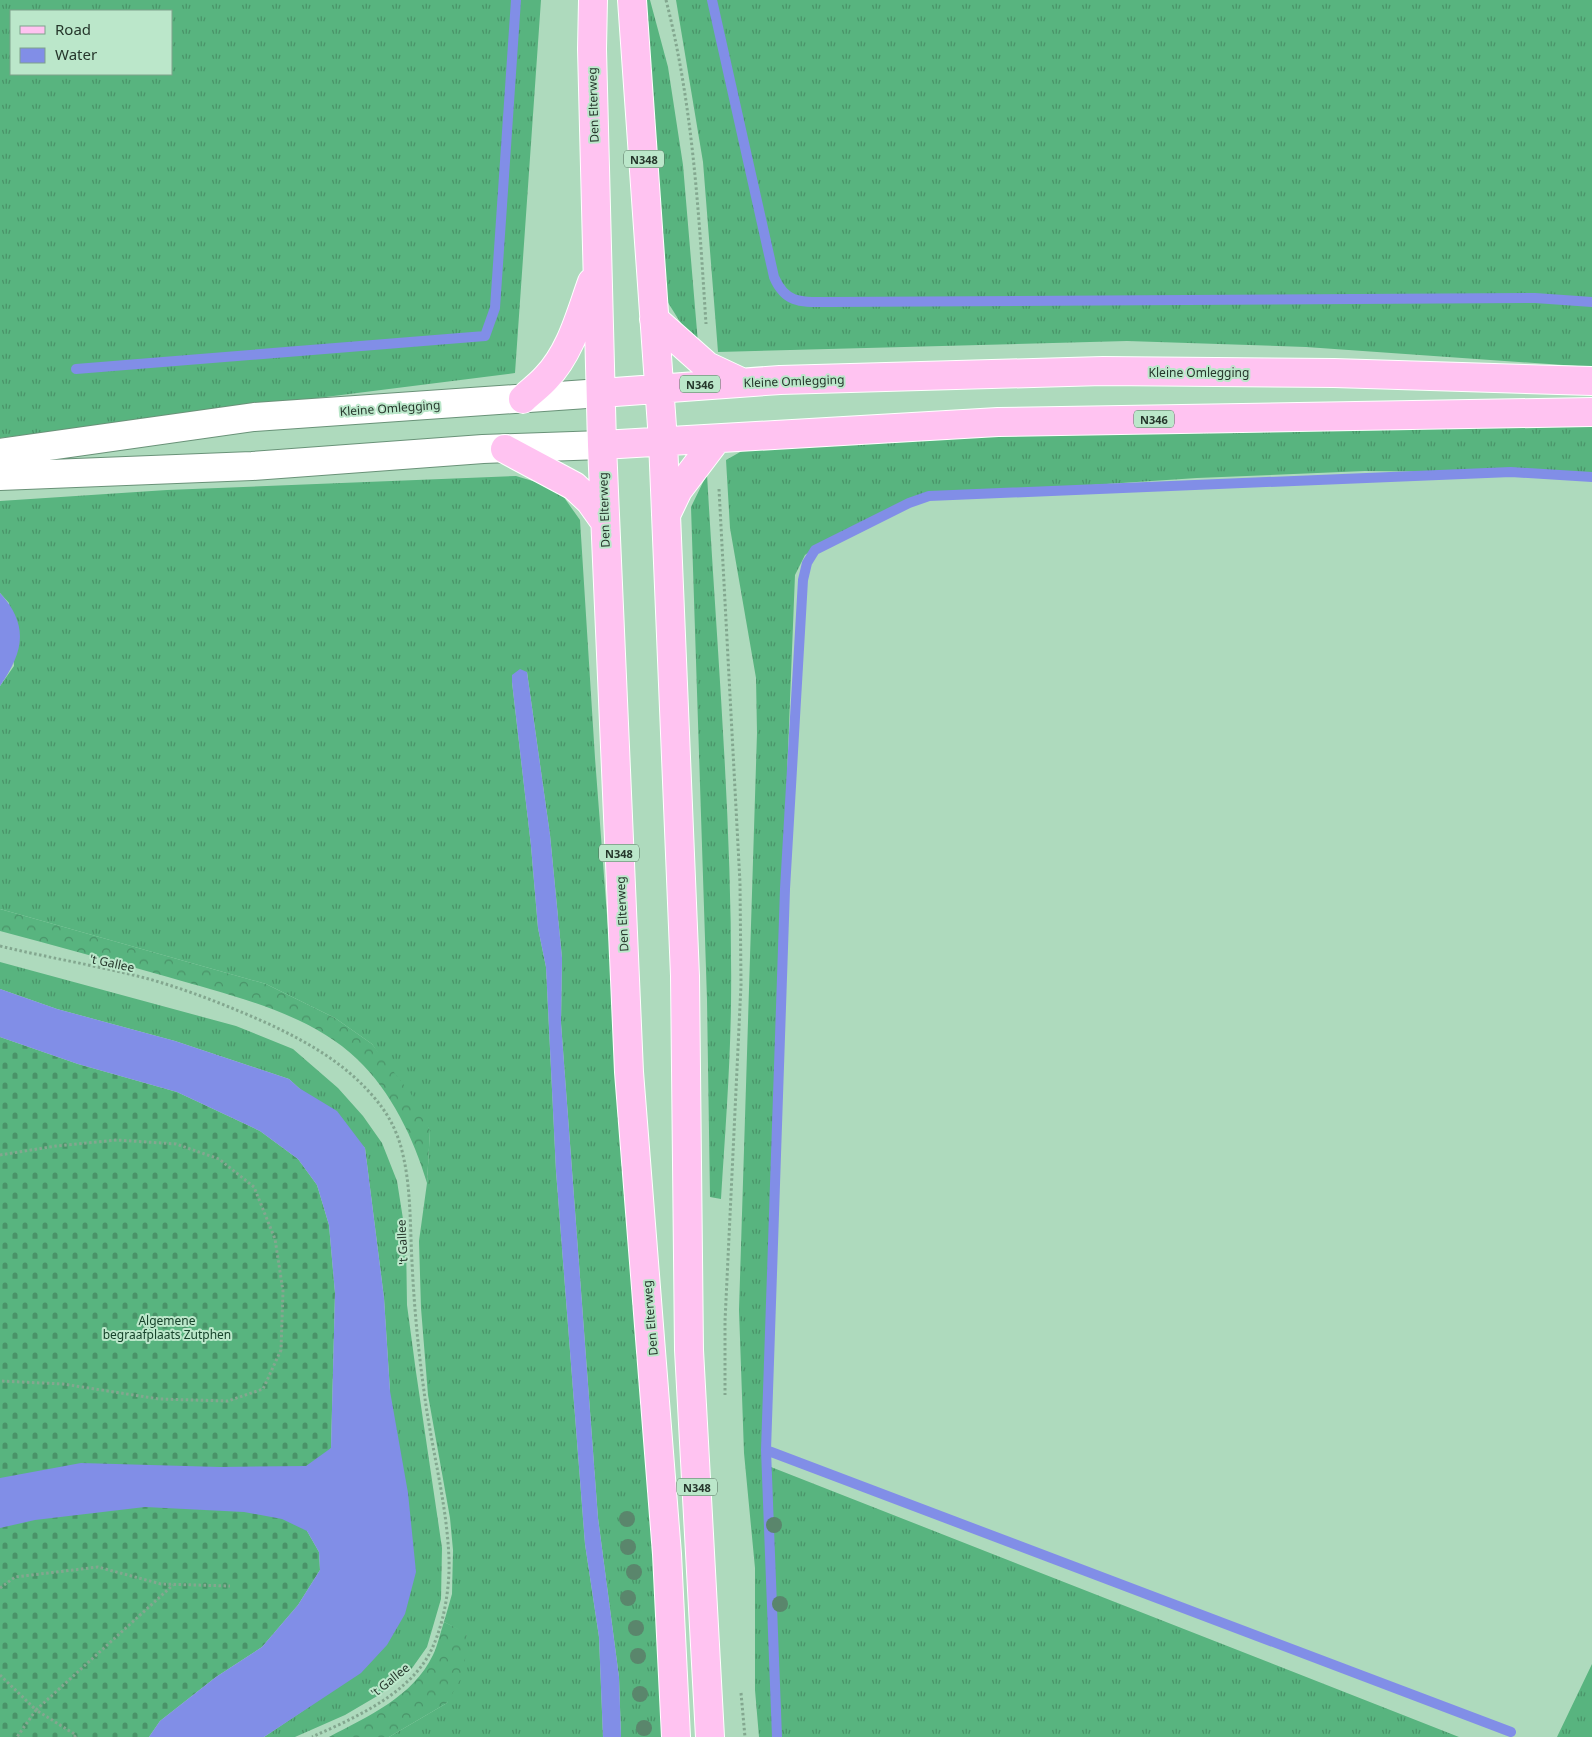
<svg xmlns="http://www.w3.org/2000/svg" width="1592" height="1737" viewBox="0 0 1592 1737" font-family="'Noto Sans',sans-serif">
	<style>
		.grass { fill: url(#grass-tufts); fill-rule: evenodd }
		.forest { fill: url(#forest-crowns) }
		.cemetery { fill: url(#cemetery-stones) }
		.water { fill: #818ee7 }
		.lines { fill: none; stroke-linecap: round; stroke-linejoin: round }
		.stream { stroke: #818ee7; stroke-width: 10 }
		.tertiary-casing { stroke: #699278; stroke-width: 30 }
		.primary-casing { stroke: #fff; stroke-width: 30 }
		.path { stroke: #83a78f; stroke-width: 3; stroke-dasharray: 2.5 2.5; stroke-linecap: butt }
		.tertiary { stroke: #fff; stroke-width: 28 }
		.primary { stroke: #ffc3f1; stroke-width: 28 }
		.tree { fill: #5a866c }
		.labels { text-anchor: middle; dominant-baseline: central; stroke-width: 4; stroke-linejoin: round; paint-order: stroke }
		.shield { fill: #bbe7ca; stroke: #536c5b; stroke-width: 1 }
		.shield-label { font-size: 11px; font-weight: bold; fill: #26372c }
		.street-label { font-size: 12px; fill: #26372c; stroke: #bbe7ca }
		.park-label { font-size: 12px; fill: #16422a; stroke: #bbe7ca }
	</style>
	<defs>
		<pattern id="grass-tufts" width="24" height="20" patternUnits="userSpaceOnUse" patternTransform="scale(1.25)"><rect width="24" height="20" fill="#58b47f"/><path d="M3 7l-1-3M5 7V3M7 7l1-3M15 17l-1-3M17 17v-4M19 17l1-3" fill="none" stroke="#499368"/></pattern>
		<pattern id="forest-crowns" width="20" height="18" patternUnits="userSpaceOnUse" patternTransform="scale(1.25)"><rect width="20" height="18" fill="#58b47f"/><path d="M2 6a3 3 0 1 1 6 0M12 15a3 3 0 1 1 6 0" fill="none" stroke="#499368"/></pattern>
		<pattern id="cemetery-stones" width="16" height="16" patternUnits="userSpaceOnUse" patternTransform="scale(1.25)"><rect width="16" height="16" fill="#58b47f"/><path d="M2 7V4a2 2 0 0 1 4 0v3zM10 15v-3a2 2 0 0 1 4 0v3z" fill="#499368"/></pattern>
	</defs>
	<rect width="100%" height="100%" fill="#aedabd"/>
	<path class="grass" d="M0,0H541L515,373L0,438ZM11,11H171V74H11Z
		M640,0H650L668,67L683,165L698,343L692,341L667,301L645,84Z
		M676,0H1592V367L1306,347L1127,341L718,352L703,162Z
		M1592,420V473L1365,471L1197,478L1000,491L919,499L817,546L805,555L795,575L771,1177V1467L1459,1737H759L755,1690V1568L744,1453L739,1310L757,733L756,678L730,528L726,460L749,447L781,441Z
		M707,474C717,651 733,829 731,1006C730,1071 725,1135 721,1199L710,1197L707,1000L691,507Z
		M516,476L536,482L563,496L580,520L595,758L665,1677L662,1737H621L619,1677L598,1518L561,1023L562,958L550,835L527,672L512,682L531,846L538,928L546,967L556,1171L585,1544L599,1637L603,1737H389L447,1703L467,1634L444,1622L452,1594L453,1550L450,1518L428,1395L421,1308L419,1241L427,1183L430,1130L372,1044L335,1018L266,984L0,909V686L14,666L9,603L0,593V501L167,490Z
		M0,962L236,1026L293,1049L338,1088L363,1116L382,1143L397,1181L406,1238L407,1305L416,1372L442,1548L441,1599L427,1647L410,1671L379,1695L345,1715L295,1737H264L310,1706L390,1391L384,1298L365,1148L289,1079L175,1041L57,1009L0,989Z
		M1592,1664V1737H1557Z"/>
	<path class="forest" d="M0,909L266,984L335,1018L372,1044L411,1094L430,1130L427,1183C414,1139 391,1091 357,1059C310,1013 229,995 168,977C112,961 56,946 0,931Z
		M444,1622L467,1633L464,1673L447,1703L389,1737H329C368,1716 413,1697 433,1655C438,1645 440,1633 444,1622Z"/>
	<path class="cemetery" d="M0,1037L78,1064L177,1092L260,1131L298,1159L317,1185L329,1225L335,1293L331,1448L307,1531L319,1552L320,1570L298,1605L262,1647L216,1677L160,1721L149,1737H0Z"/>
	<path class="water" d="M0,593C30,626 23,653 0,686Z
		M520,669L527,672L550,835L562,958L561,1023L598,1518L619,1677L621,1737H603L599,1637L585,1544L556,1171L546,967L538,928L531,846L512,682V675Z
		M0,989L57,1009L175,1041L289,1079L299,1088L337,1111L365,1148L384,1298L390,1391L408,1493L416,1572L405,1614L387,1645L361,1673L264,1737H149L160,1721L216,1677L262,1647L298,1605L320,1570L319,1552L307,1531L282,1519L244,1512L145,1507L35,1520L0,1528V1478L81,1463L220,1467L306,1466L331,1448L335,1293L329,1225L317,1185L298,1159L260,1131L177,1092L78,1064L0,1037Z"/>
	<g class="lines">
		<path class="stream" d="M712,0L774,277C786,305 803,302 830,302L1535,298L1592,302
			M76,369L485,336L495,308L516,0
			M766,1450L1511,1732
			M777,1737L766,1450L785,889L803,580L807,563L815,550L909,503L929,496L1511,472L1592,477"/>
		<defs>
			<path id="tertiary" d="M0,453L254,417L601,393
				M0,476L252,466L483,449L602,445"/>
			<path id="primary" d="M593,0L592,49L602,445L629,1072L667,1554L676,1737
				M632,0L663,441L685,976L689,1350L710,1737
				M654,319L707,366L739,381
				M601,393L780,380L1103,371L1334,373L1592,381
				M523,399C530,392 539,386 546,378C571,352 580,315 592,282
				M602,445L998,422L1592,412
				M505,449L574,486L590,501L605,522
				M666,515L678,490L716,440"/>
		</defs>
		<use href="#tertiary" class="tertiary-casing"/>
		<use href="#primary" class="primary-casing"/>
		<path class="path" d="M666,0C693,105 699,216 706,324
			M719,489L740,883L741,985L725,1321V1395
			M0,946C49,958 100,966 149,979C191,991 231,1007 271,1025C309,1043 344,1063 372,1095C388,1113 398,1132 403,1155C411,1189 410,1226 412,1262C414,1305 418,1348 424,1391C431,1447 447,1503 449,1559C450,1590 443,1631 427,1658C403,1697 352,1719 312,1737
			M0,1155L56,1146L117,1140L176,1144L219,1159L254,1187L275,1239L283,1291L281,1350L263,1389L228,1401L159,1399L63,1384L0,1381
			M0,1588L15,1577L98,1567L161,1584L230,1586
			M0,1675L36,1710L17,1737
			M741,1693L745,1737
			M74,1737L76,1735L36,1710L173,1585"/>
		<use href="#tertiary" class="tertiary"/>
		<use href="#primary" class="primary"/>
	</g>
	<g class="tree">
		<circle cx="627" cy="1519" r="8"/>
		<circle cx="774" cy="1525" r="8"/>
		<circle cx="628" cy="1547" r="8"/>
		<circle cx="634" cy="1572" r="8"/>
		<circle cx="628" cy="1598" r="8"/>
		<circle cx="780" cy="1604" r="8"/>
		<circle cx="636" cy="1628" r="8"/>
		<circle cx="638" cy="1656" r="8"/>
		<circle cx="640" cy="1694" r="8"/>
		<circle cx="644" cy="1728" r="8"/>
	</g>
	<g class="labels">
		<g class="shield">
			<rect x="624" y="150.5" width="40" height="17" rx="4"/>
			<rect x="680" y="375.5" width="40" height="17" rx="4"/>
			<rect x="1134" y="410.5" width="40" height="17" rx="4"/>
			<rect x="599" y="844.5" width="40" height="17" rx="4"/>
			<rect x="677" y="1478.5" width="40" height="17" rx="4"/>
		</g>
		<g class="shield-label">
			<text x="644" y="159">N348</text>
			<text x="700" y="384">N346</text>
			<text x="1154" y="419">N346</text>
			<text x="619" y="853">N348</text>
			<text x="697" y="1487">N348</text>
		</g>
		<g class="street-label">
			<text transform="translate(593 105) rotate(-92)">Den Elterweg</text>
			<text x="1199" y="372">Kleine Omlegging</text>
			<text transform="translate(794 381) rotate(-2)">Kleine Omlegging</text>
			<text transform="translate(390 408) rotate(-4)">Kleine Omlegging</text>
			<text transform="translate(604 510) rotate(-92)">Den Elterweg</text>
			<text transform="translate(622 914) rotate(-93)">Den Elterweg</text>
			<text transform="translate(112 963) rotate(12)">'t Gallee</text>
			<text transform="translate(402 1242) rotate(-93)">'t Gallee</text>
			<text transform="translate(650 1318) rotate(-95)">Den Elterweg</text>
			<text transform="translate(390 1680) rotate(-39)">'t Gallee</text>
		</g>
		<g class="park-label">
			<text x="167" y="1320">Algemene<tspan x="167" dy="14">begraafplaats Zutphen</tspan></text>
		</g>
	</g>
	<rect x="10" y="10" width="162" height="65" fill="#bbe7ca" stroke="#7fa18b"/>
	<rect x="20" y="26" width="25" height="8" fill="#ffc3f1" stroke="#7fa18b"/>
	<text x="55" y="35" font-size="15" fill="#26372c">Road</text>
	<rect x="20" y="48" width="25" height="15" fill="#818ee7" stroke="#7fa18b"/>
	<text x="55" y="60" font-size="15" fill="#26372c">Water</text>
</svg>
